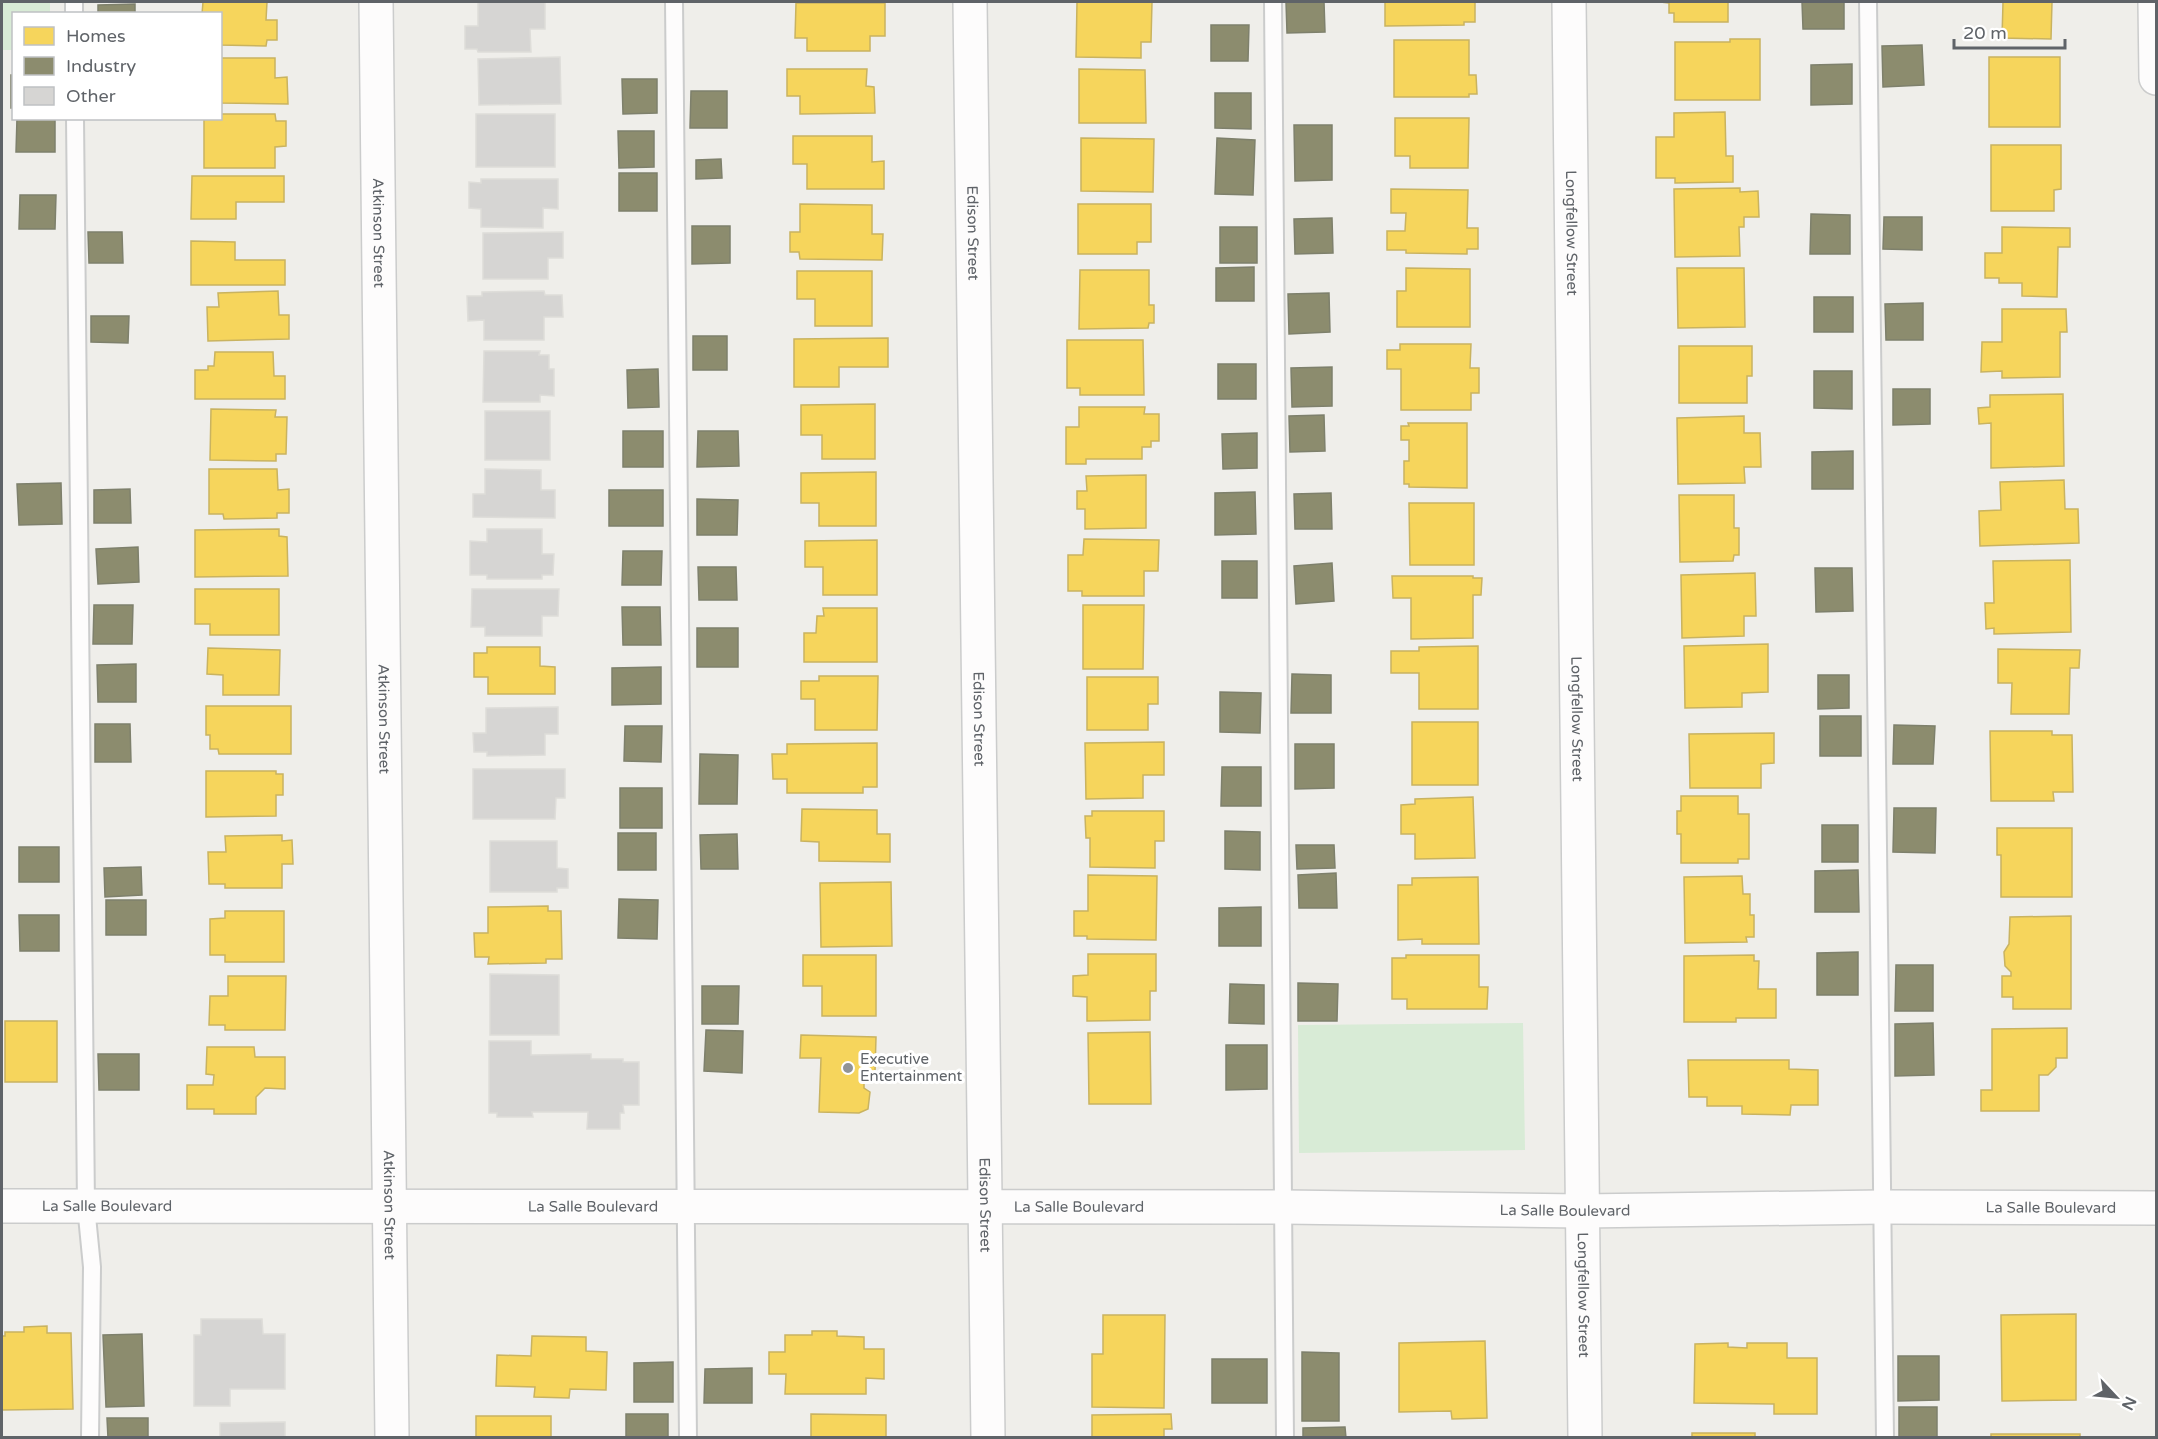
<svg xmlns="http://www.w3.org/2000/svg" width="2158" height="1439" viewBox="0 0 2158 1439" font-family="'Varela Round',sans-serif">
	<style>
		.green { fill: #d8ebd6 }
		.homes { fill: #f6d55c; stroke: #c9b360; stroke-width: 1.5 }
		.industry { fill: #8c8c6e; stroke: #7e806c; stroke-width: 1.5 }
		.building { fill: #d6d5d3; stroke: #deddd9; stroke-width: 1.5 }
		.lines { fill: none; stroke-linecap: round; stroke-linejoin: round }
		.service-casing { stroke: #cbcccc; stroke-width: 20 }
		.minor-casing { stroke: #cbcccc; stroke-width: 36 }
		.tertiary-casing { stroke: #cbcccc; stroke-width: 36 }
		.service { stroke: #fdfcfc; stroke-width: 16 }
		.minor { stroke: #fdfcfc; stroke-width: 33 }
		.tertiary { stroke: #fdfcfc; stroke-width: 33 }
		.poi-dot { fill: #919496; stroke: #fff; stroke-width: 2 }
		.labels { text-anchor: middle; dominant-baseline: central; stroke-width: 6; stroke-linejoin: round; paint-order: stroke }
		.street-label { font-size: 15px; fill: #5f6368; stroke: #fff }
		.poi-label { font-size: 15px; fill: #5f6368; stroke: #fff; text-anchor: start }
	</style>
	<rect width="100%" height="100%" fill="#efeeea"/>
	<path class="green" d="M2,2H50V13L14,14L13,50H2Z
		M1523,1023L1525,1150L1299,1153L1298,1025Z"/>
	<path class="homes" d="M203,2H267L266,20H277V40H267L266,46L220,45V14H202Z
		M1077,2H1152L1151,42H1141V58L1076,57Z
		M1385,2H1475V22H1464V25L1385,26Z
		M1660,2H1728V22H1674V13H1669V3Z
		M2003,2H2052L2051,39L2002,38Z
		M796,3H885V36H870V51H807V38H795Z
		M1730,39H1760V100H1675V42H1730Z
		M1394,40H1469V75H1476L1477,94H1469V97H1394Z
		M1989,57H2060V127H1989Z
		M220,58H275V78L287,77L288,104L220,103Z
		M787,69H867L866,86L874,87L875,113L800,114V96H787Z
		M1079,69L1145,70L1146,123H1079Z
		M1725,112L1726,156H1733V182L1675,183V178H1656V137H1674V113Z
		M220,114H275L276,121H286V146L275,147V168H204V118H220Z
		M1395,118H1469L1468,168H1410V156H1395Z
		M793,136H872V162L884,161V189H807V164H793Z
		M1081,138L1154,139L1153,192L1081,191Z
		M1991,145H2061V189L2054,190V211H1991Z
		M192,176H284V202H236V219H191Z
		M1740,188V192L1758,191L1759,217H1744V227H1739L1740,256L1675,257L1674,189Z
		M1391,189L1468,190L1467,228H1478V249H1467V254L1406,253V250H1387V231H1405L1406,213H1391Z
		M800,204L872,205V234H883L882,260L800,259L799,252H790V232H800Z
		M1078,204H1151V242H1137V254H1078Z
		M2002,227L2070,228V247H2058L2057,297L2022,296V283H1999V278H1985V253H2002Z
		M191,241L235,242V260H285V285H191Z
		M1406,268L1470,269V327H1397V291H1406Z
		M1677,268H1744L1745,327L1678,328Z
		M1080,270H1149V305H1154V323H1149L1148,328L1079,329Z
		M797,271H872V326H815V299H797Z
		M278,291L279,315H289V339L208,341L207,307H219L218,293Z
		M2002,309H2066L2067,332H2060V377L2002,378V371L1981,372L1982,342H2002Z
		M888,338V367H839V387H794V339Z
		M1067,340H1143L1144,395H1080V388H1067Z
		M1400,344H1471L1470,368H1479V393H1471V410H1401V369H1387V350H1400Z
		M1679,346H1752V376H1747V403H1679Z
		M215,352H273L274,376H285V399H195V370H208V366H214Z
		M2063,394L2064,466L1991,468V423L1979,424L1978,408L1990,407V395Z
		M875,404V459H822V435H801V405Z
		M1079,407H1145L1144,414H1159V441H1151V447H1142V459H1086V464H1066V427H1079Z
		M211,409L276,410L275,417H287L286,454H276V461L210,460Z
		M1744,416V433H1760L1761,467H1744L1745,483L1678,484L1677,418Z
		M1408,423H1467V488L1409,487V484H1404V461H1409V440H1401V426H1409Z
		M209,469H277L278,490L289,489V513H277V518L224,519L223,514H209Z
		M876,472V526H819V503H801V473Z
		M1146,475V528L1085,529V509H1077V491H1087L1086,476Z
		M2064,480L2065,509H2078L2079,543L1980,546L1979,511L2001,510L2000,482Z
		M1679,495H1734V528H1739V555H1734L1733,561L1680,562Z
		M1409,503H1474V565H1410Z
		M279,529V536L287,537L288,576L195,577V530Z
		M1084,539L1159,540L1158,571H1144V596H1082V591H1068V555H1083Z
		M877,540V595H823V567H805V541Z
		M2070,560L2071,632L1994,634V628L1986,629L1985,603H1994L1993,561Z
		M1755,573L1756,616H1744V636L1682,638L1681,575Z
		M1392,576H1473V578H1482L1481,595H1473V638L1411,639V598H1393Z
		M195,589H279V635H210V624H195Z
		M1083,605H1144L1143,669H1083Z
		M823,608H877V662H804V633H816L817,616H824Z
		M1768,644V692L1742,693V707L1685,708L1684,646Z
		M1478,646V709H1419V673H1391V651H1419V647Z
		M487,647H540V666L555,667V694H488V677H474V653H487Z
		M208,648L280,650L279,695H223V675L207,674Z
		M1998,649L2080,650L2079,668H2070L2069,714H2011L2012,683H1998Z
		M819,676H878L877,730H815V699H801V681H819Z
		M1087,677H1158V704H1148V730H1087Z
		M206,706H291V754H219L218,749H210V735H206Z
		M1412,722H1478V785H1412Z
		M1990,731H2052V735H2072L2073,792H2053L2054,801H1991Z
		M1774,733V763L1761,764V788H1690L1689,734Z
		M1164,742V775H1143V798L1086,799L1085,743Z
		M877,743V787H863V793H787V779H773L772,754H787V744Z
		M206,771H276V774H283V795H276V816L206,817Z
		M1681,796H1738V814H1749V859H1738V863H1681V834H1677V811H1681Z
		M1473,797L1475,858L1415,859V834H1401V805L1415,804V799Z
		M802,809L877,810V834H890V862L819,861V842L801,841Z
		M1092,811H1164V841H1155V868L1090,867V838H1086L1085,816H1092Z
		M1997,828H2072V897H2001V855H1997Z
		M282,835V841L292,840L293,864H282V888H225V884H209L208,852H226L225,836Z
		M1088,875L1157,876L1156,940L1087,939V936H1074V911H1088Z
		M1742,876L1743,894H1750V915H1754V937H1746L1747,942L1685,943L1684,877Z
		M1478,877L1479,944H1422V939L1398,940V885H1412V878Z
		M891,882L892,946L821,947L820,883Z
		M548,906V911H561L562,959H546V963L488,964L489,957H475L474,933H488V907Z
		M225,911H284V962H225V955H210V919L225,918Z
		M2071,916V1009H2013V997H2002V976H2011V972L2005,966L2004,952L2009,944L2010,917Z
		M1088,954H1156V991H1150V1020L1087,1021V997L1073,996V976L1088,975Z
		M803,955H876V1016H822V986H803Z
		M1406,955H1479V987H1488L1487,1009H1407V999H1392V958H1406Z
		M1754,955V961H1759L1758,989H1776V1018H1736V1022H1684V956Z
		M228,976H286L285,1030H225V1025H209L210,996H228Z
		M5,1021H57V1082H5Z
		M2067,1028V1058H2056V1067L2048,1075H2039V1111H1981V1090H1992V1029Z
		M1150,1032L1151,1104H1089L1088,1033Z
		M801,1035L876,1037L875,1072H864V1088L870,1092L868,1109L859,1113L819,1112L821,1058H800Z
		M207,1047H254L255,1057H285V1089L265,1088L256,1097V1114H214V1109H187V1085H213L214,1075L206,1074Z
		M1688,1060H1789V1069L1818,1070V1105H1791L1790,1115L1742,1114V1106H1707V1097H1689Z
		M2076,1314V1400L2002,1401L2001,1315Z
		M1103,1315H1165L1164,1408L1092,1407V1354H1103Z
		M47,1326V1333H71L73,1409L2,1410V1336H5V1332H24V1327Z
		M812,1331H837V1336L864,1337V1349H884V1379L866,1378V1394H785L786,1374H769V1352H785V1335H812Z
		M532,1336L586,1337V1351L607,1352L606,1390L570,1389L569,1398L534,1397L535,1387L496,1386L497,1355L531,1356Z
		M1485,1341L1487,1418L1452,1419L1451,1411L1399,1412V1343Z
		M1728,1343V1347L1747,1348V1343H1787V1358H1817V1414H1774V1404L1694,1403L1695,1344Z
		M811,1414L886,1415V1438H811Z
		M1171,1414L1172,1429H1164V1438H1092V1415Z
		M476,1416H551V1438H476Z
		M1692,1433H1755V1438H1692Z
		M1991,1434H2080V1438H1991Z"/>
	<path class="industry" d="M1286,2H1324L1325,32L1287,33Z
		M1802,2H1844V29H1803Z
		M135,4V14H98V5Z
		M1211,25H1249L1248,61H1211Z
		M1922,45L1924,85L1883,87L1882,46Z
		M1852,64V104L1811,105V65Z
		M11,75H14V108H11Z
		M622,79H657V113L623,114Z
		M691,91H727V128H690Z
		M1215,93H1251V129L1215,128Z
		M17,118H55V152H16Z
		M1294,125H1332V180L1295,181Z
		M618,131H654V167L619,168Z
		M1217,138L1255,140L1253,195L1215,194Z
		M721,159L722,178L696,179V160Z
		M619,173H657V211H619Z
		M20,195H56L55,229H19Z
		M1811,214L1850,215V254H1810Z
		M1884,217H1922V250L1883,249Z
		M1332,218L1333,253L1295,254L1294,219Z
		M692,226H730V263L692,264Z
		M1220,227H1257V263H1220Z
		M88,232H122L123,263H89Z
		M1254,267V301H1216V268Z
		M1329,293L1330,332L1289,334L1288,294Z
		M1814,297H1853V332H1814Z
		M1923,303V340H1886L1885,304Z
		M91,316H129L128,343L91,342Z
		M693,336H727V370H693Z
		M1218,364H1256V399H1218Z
		M1332,367V406L1292,407L1291,368Z
		M658,369L659,407L628,408L627,370Z
		M1814,371H1852V409L1814,408Z
		M1893,389H1930V424L1893,425Z
		M1324,415L1325,451L1290,452L1289,416Z
		M623,431H663V467H623Z
		M698,431H738L739,466L697,467Z
		M1257,433V468L1223,469L1222,434Z
		M1853,451V489H1812V452Z
		M61,483L62,524L19,525L17,484Z
		M130,489L131,523H94V490Z
		M609,490H663V526H609Z
		M1255,492L1256,534L1215,535V493Z
		M1331,493L1332,529H1295L1294,494Z
		M697,499L738,500L737,535H697Z
		M138,547L139,582L98,584L96,549Z
		M623,551H662L661,585H622Z
		M1222,561H1257V598H1222Z
		M1332,563L1334,601L1296,604L1294,566Z
		M698,567H736L737,600H699Z
		M1815,568H1852L1853,611L1816,612Z
		M94,605H133L132,644H93Z
		M622,607H660L661,645H623Z
		M697,628H738V667H697Z
		M136,664V702H98L97,665Z
		M661,667V704L612,705V668Z
		M1292,674L1331,675V713H1291Z
		M1818,675H1849V708L1818,709Z
		M1220,692L1261,693L1260,733L1220,732Z
		M1820,716H1861V756H1820Z
		M95,724H130L131,762H95Z
		M1894,725L1935,726L1933,764H1893Z
		M625,726H662L661,762L624,761Z
		M1295,744H1334V788L1295,789Z
		M700,754L738,755L737,804H699Z
		M1222,767H1261V806H1221Z
		M620,788H662V828H620Z
		M1894,808H1936L1935,853L1893,852Z
		M1822,825H1858V862H1822Z
		M1225,831L1260,832V870L1225,869Z
		M618,833H656V870H618Z
		M737,834L738,869H701L700,835Z
		M1296,845H1334L1335,868L1297,869Z
		M19,847H59V882H19Z
		M141,867L142,895L105,897L104,868Z
		M1858,870L1859,912H1815V871Z
		M1336,873L1337,908H1299L1298,875Z
		M619,899L658,900L657,939L618,938Z
		M106,900H146V935H106Z
		M1261,907V946H1219V908Z
		M19,915H59V951H20Z
		M1858,952V995H1817V953Z
		M1896,965H1933V1011H1895Z
		M1298,983L1338,984L1337,1021H1298Z
		M1230,984L1264,985V1024L1229,1023Z
		M702,986H739L738,1024H702Z
		M1933,1023L1934,1075L1895,1076V1024Z
		M706,1030L743,1031L742,1073L704,1071Z
		M1226,1045H1267V1089L1226,1090Z
		M98,1054H139V1090H99Z
		M142,1334L144,1406L106,1407L103,1335Z
		M1302,1352L1339,1353V1421H1302Z
		M1898,1356H1939V1400L1898,1401Z
		M1212,1359H1267V1403H1212Z
		M673,1362V1402H634V1363Z
		M752,1368V1403H704L705,1369Z
		M1899,1407H1937V1438H1899Z
		M626,1414H668V1438H626Z
		M107,1418H148V1438H108Z
		M1345,1427L1346,1438H1303V1428Z"/>
	<path class="building" d="M478,2H545V29H530L531,52H478L477,49H465V26H478Z
		M560,57L561,104L479,105L478,59Z
		M476,114H555V167H476Z
		M481,179H558V209L543,208V228L481,227V209L469,208V182L481,183Z
		M563,232V258H548V279H483V233Z
		M544,291L545,295H562L563,317H544V340H484V320L468,321L467,296H482V292Z
		M484,351H540L539,355H549V369H554V396L540,395V402H483Z
		M485,411H550V460H485Z
		M485,469L541,470V490H555V518L473,517V494H485Z
		M487,529H542V554H554L553,575H542V579H487V575H470V541L487,542Z
		M472,589H559L558,616H542V636H485V627H471Z
		M558,707V734H545V755L487,756V752H474L473,733H486V708Z
		M473,769H565V798H556L555,819H473Z
		M490,841H557V868L568,869V888H557V892H490Z
		M490,974L559,975V1035H490Z
		M489,1041H531V1055L591,1054V1059H623V1062H639V1105H623L624,1113H620V1129H587L588,1112H532L533,1117H497V1113H489Z
		M201,1319H262L263,1334H285V1389H230V1406H194V1335H201Z
		M285,1422V1437L290,1438H220V1423Z"/>
	<g class="lines">
		<defs>
			<path id="service" d="M74,2V14
				M674,2L688,1438
				M1273,2L1285,1438
				M1868,2L1885,1438
				M75,118L86,1206L92,1267L90,1438"/>
			<g id="minor">
				<path id="s1" d="M376,2L392,1438"/>
				<path id="s2" d="M970,2L988,1438"/>
				<path id="s3" d="M1569,2L1585,1438"/>
				<path id="s4" d="M2,1206L1284,1207L1582,1211L1882,1207L2156,1208"/>
			</g>
			<path id="tertiary" d="M2155,2L2156,78"/>
		</defs>
		<use href="#service" class="service-casing"/>
		<use href="#minor" class="minor-casing"/>
		<use href="#tertiary" class="tertiary-casing"/>
		<use href="#service" class="service"/>
		<use href="#minor" class="minor"/>
		<use href="#tertiary" class="tertiary"/>
	</g>
	<circle class="poi-dot" cx="848" cy="1068" r="6"/>
	<g class="labels">
		<g class="street-label">
			<text stroke="none"><textPath href="#s1" startOffset="231">Atkinson Street</textPath></text>
			<text stroke="none"><textPath href="#s2" startOffset="231">Edison Street</textPath></text>
			<text stroke="none"><textPath href="#s3" startOffset="231">Longfellow Street</textPath></text>
			<text stroke="none"><textPath href="#s2" startOffset="717">Edison Street</textPath></text>
			<text stroke="none"><textPath href="#s3" startOffset="717">Longfellow Street</textPath></text>
			<text stroke="none"><textPath href="#s1" startOffset="717">Atkinson Street</textPath></text>
			<text stroke="none"><textPath href="#s1" startOffset="1203">Atkinson Street</textPath></text>
			<text stroke="none"><textPath href="#s2" startOffset="1203">Edison Street</textPath></text>
			<text stroke="none"><textPath href="#s4" startOffset="105">La Salle Boulevard</textPath></text>
			<text stroke="none"><textPath href="#s4" startOffset="591">La Salle Boulevard</textPath></text>
			<text stroke="none"><textPath href="#s4" startOffset="1077">La Salle Boulevard</textPath></text>
			<text stroke="none"><textPath href="#s4" startOffset="2049">La Salle Boulevard</textPath></text>
			<text stroke="none"><textPath href="#s4" startOffset="1563">La Salle Boulevard</textPath></text>
			<text stroke="none"><textPath href="#s3" startOffset="1293">Longfellow Street</textPath></text>
		</g>
		<g class="poi-label">
			<text x="860" y="1059">Executive<tspan x="860" dy="17">Entertainment</tspan></text>
		</g>
	</g>
	<rect width="2158" height="1439" fill="none" stroke="#5f6368" stroke-width="6"/>
	<rect x="12" y="12" width="210" height="108" fill="#ffffff" stroke="#bfc1c3" stroke-width="1.5"/>
	<rect x="24" y="27" width="30" height="18" fill="#f6d55c" stroke="#bfc1c3" stroke-width="1.5"/>
	<text x="66" y="42" font-size="18" fill="#5f6368">Homes</text>
	<rect x="24" y="57" width="30" height="18" fill="#8c8c6e" stroke="#bfc1c3" stroke-width="1.5"/>
	<text x="66" y="72" font-size="18" fill="#5f6368">Industry</text>
	<rect x="24" y="87" width="30" height="18" fill="#d6d5d3" stroke="#bfc1c3" stroke-width="1.5"/>
	<text x="66" y="102" font-size="18" fill="#5f6368">Other</text>
	<g transform="translate(2116 1397) rotate(116)" stroke="#ffffff" stroke-width="4.5" paint-order="stroke">
	<path d="M0-4.5L10 22L0 15L-10 22Z" fill="#5f6368"/>
	<text y="-9" font-size="16" font-weight="bold" text-anchor="middle" fill="#5f6368">N</text>
	</g>
	<path d="M1954 39v9h111v-9" fill="none" stroke="#5f6368" stroke-width="3"/>
	<text x="1963" y="39" font-size="18" fill="#5f6368" stroke="#ffffff" stroke-width="4.5" paint-order="stroke">20 m</text>
</svg>
